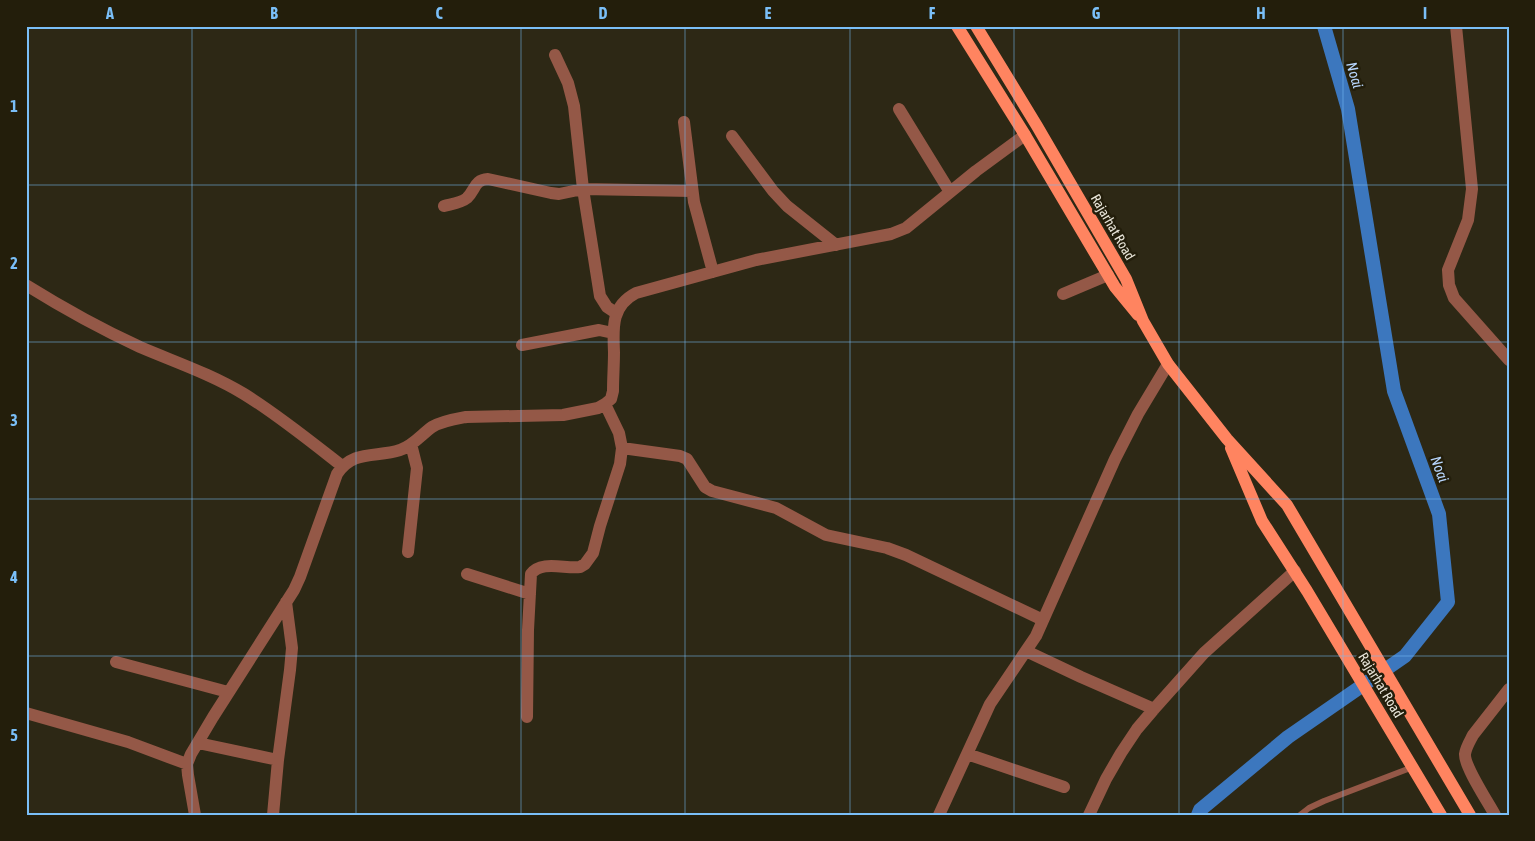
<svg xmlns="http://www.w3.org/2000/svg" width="1535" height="841" viewBox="0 0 1535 841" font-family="'Asap Condensed',sans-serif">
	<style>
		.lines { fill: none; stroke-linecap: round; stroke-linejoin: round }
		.canal { stroke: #3c77be; stroke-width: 14 }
		.lane { stroke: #945847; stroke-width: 6 }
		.street { stroke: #945847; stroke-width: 12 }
		.primary { stroke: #ff8460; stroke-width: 12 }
		.grid { fill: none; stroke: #7abff8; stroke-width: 1; stroke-opacity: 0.55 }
		.labels { text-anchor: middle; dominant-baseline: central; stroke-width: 5; stroke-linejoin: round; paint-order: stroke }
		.street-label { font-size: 14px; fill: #e8e5d9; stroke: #231e0b }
		.water-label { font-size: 15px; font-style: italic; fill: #b7d5fc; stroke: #231e0b }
		.neatline { fill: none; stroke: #7abff8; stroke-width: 2 }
		.grid-label { font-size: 16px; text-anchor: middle; font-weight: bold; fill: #7abff8 }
	</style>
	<rect width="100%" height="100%" fill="#2d2815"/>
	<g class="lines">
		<path class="canal" d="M1198,815L1200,810L1288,737L1405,656L1448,602L1439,514L1394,391L1348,109L1324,26"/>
		<path class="lane" d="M1300,815L1309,808L1324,801L1413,767"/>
		<path class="street" d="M1456,26L1472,189L1468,220L1448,270L1449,285L1454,298L1509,360
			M555,55L568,83L574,106L583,189L600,296L607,307L616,313
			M899,109L950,192
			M684,122L694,202L713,272
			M732,136L773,191L787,206L836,245
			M444,206C451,204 461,203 467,198C476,189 474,180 488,179L551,193L559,194L583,189L692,191
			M26,285C63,308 101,329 140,347C175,362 211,374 244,394C278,415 310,441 342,466
			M1063,294L1108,275
			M522,345L599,330L613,333
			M622,448L680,456L687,459L705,487L712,491L776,508L826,535L887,548L906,555L1043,620
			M408,552L417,468L411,444
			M467,574L530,594
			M1026,651L1081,677L1154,709
			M116,662L228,692
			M26,713L128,742L187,764
			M527,717L528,630L531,574C541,560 565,569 580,567L585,564L593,553L600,526L620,464L622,448L619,433L605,404
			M198,743L278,760
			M967,754L1064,787
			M195,815L188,775L187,764L191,754L213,717L294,590L300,577L337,474C353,449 377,458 400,450C413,446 422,434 432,427C442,421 455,419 466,417L563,415L598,408L605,404L611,399L613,391C613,378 614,365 614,352C613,328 611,306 636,293L756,260L891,234L906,228L976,171L1025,135
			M273,815L278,760L290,670L292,648L286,602
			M939,815L990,704L1036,636L1115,459L1138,414L1168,364
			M1089,815L1106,779L1121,753L1137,729L1154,709L1204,653L1295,571
			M1495,815C1488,802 1464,766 1465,754C1466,747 1470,741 1473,735L1509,689"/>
		<path class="primary" d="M957,26L1025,135L1115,287L1138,315
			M976,26L1037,126L1126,279L1143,321L1168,364L1227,439L1287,505L1470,815
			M1231,448L1262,521L1307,591L1441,815"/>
	</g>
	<path class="grid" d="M192,26V815M356,26V815M521,26V815M685,26V815M850,26V815M1014,26V815M1179,26V815M1343,26V815M26,185H1509M26,342H1509M26,499H1509M26,656H1509"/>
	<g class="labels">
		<g class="street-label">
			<text transform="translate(1113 227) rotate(60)">Rajarhat Road</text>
			<text transform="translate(1381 685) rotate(59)">Rajarhat Road</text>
		</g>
		<g class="water-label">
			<text transform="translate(1355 75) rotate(74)">Noai</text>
			<text transform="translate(1440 469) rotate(70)">Noai</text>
		</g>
	</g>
	<rect width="1535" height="841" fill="none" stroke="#231e0b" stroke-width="55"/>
	<rect x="28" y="28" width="1480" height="786" class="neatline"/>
	<g class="grid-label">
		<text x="110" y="19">A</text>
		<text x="274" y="19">B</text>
		<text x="439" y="19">C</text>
		<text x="603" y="19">D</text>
		<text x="768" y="19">E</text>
		<text x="932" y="19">F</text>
		<text x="1096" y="19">G</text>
		<text x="1261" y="19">H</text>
		<text x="1425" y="19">I</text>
		<text x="14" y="112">1</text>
		<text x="14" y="269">2</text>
		<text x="14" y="426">3</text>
		<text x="14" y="583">4</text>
		<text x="14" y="741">5</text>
	</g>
</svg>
